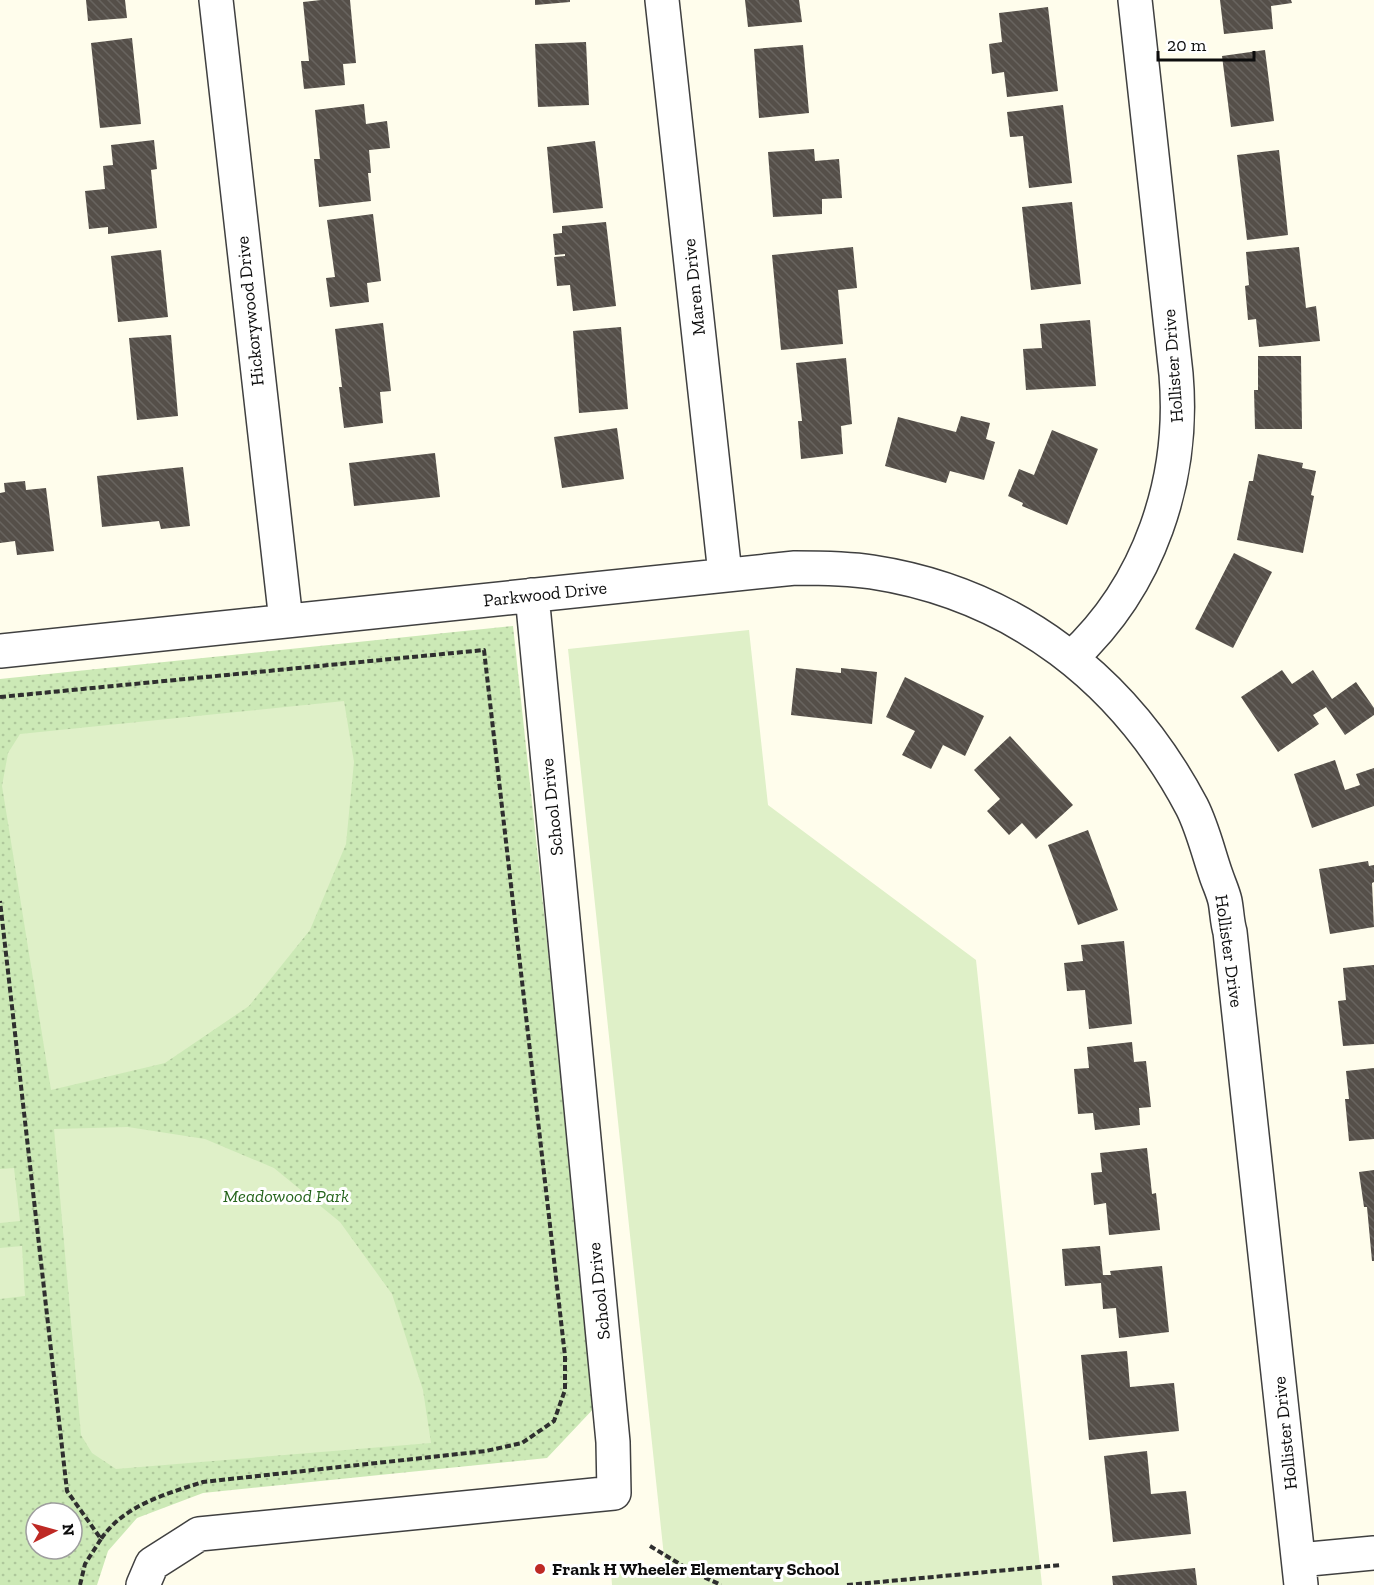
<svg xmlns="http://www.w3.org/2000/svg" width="1374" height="1585" viewBox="0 0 1374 1585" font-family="'Zilla Slab',serif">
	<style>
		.park { fill: url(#park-dots); fill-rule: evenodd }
		.pitch { fill: #dff0c8 }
		.building { fill: url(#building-back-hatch) }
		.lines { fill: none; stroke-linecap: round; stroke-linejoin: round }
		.minor-casing { stroke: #404040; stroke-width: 36 }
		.path { stroke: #2f2f2f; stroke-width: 4; stroke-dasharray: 6 3; stroke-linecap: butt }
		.minor { stroke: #fff; stroke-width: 33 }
		.poi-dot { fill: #be2924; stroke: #fff; stroke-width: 2 }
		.labels { text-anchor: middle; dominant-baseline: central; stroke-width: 6; stroke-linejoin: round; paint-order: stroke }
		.street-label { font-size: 18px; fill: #0d0d0d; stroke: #fff }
		.park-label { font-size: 18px; font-style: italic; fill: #26651d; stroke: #fff }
		.poi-label { font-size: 18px; font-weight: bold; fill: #0d0d0d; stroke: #fff; text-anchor: start }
	</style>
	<defs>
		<pattern id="park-dots" width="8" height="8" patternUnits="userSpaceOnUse" patternTransform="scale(1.5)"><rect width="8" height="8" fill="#cce9b6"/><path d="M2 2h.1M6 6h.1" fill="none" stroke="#aec79b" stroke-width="1.8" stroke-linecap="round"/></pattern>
		<pattern id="building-back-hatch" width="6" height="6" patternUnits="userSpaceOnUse" patternTransform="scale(1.5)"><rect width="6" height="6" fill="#554f49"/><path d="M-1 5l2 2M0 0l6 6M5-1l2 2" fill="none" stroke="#68645f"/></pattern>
	</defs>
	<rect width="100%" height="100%" fill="#fffdec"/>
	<path class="park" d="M513,626L597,1405L547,1458L203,1493L137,1518L108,1551L97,1585H0V679ZM36,1513H72V1549H36Z"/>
	<path class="pitch" d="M749,630L768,805L976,960L1042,1585H612L611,1571L665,1566L568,649Z
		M344,701L354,762L346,844L310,930L249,1006L165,1063L51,1090L2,786L8,753L20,734Z
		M128,1127L205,1139L274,1168L340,1222L392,1294L423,1390L431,1443L116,1469L92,1453L81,1435L54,1129Z
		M14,1168L20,1221L0,1223V1169Z
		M22,1246L25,1296L0,1299V1248Z"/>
	<path class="building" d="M86,0H125L127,18L88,21Z
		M321,0H350L356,63L343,64L345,85L304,89L301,61H309L303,2Z
		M535,0H570V2L535,5Z
		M745,0H799L802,22L748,27Z
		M1220,0H1291L1292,3L1271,6L1273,29L1224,34Z
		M1048,7L1058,91L1007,97L1004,72L992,74L989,44L1002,42L999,13Z
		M132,38L141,124L100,128L91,43Z
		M586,42L589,105L538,107L535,44Z
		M803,45L809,113L759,118L754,49Z
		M1265,50L1274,121L1231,127L1222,56Z
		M364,104L366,124L387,121L390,148L369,150L371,173H368L371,201L319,207L314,159H320L315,110Z
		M1063,105L1072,183L1029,188L1023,136L1010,137L1007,112Z
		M154,140L157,169L151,170L157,228L108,234V227L89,229L85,191L105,189L103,166L113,165L111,145Z
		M595,141L603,208L553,213L547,147Z
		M814,149L815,161L839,159L842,198L822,199V214L773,217L768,152Z
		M1279,150L1288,235L1247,240L1237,155Z
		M1072,202L1081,284L1031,290L1022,207Z
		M373,214L381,281L367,283L369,302L330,307L326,278L335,277L327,220Z
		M606,222L616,306L573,311L570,285L557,286L554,257L565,256V254L555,255L553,234L562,233V226Z
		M853,247L857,288L838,290L843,344L781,350L772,255Z
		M1299,247L1306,308L1316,306L1320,341L1259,347L1256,319L1248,320L1245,286L1249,285L1246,252Z
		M161,250L168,317L118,322L111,256Z
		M1090,320L1096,386L1026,390L1023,349L1042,348L1040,324Z
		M383,323L391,391L380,392L383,423L344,428L339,387H342L335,329Z
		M621,327L628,409L579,413L573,331Z
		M171,335L178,416L137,420L129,338Z
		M1258,356H1301L1302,429H1255L1254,390H1258Z
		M846,358L852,424L841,426L843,454L801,459L798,421H802L796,363Z
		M961,416L990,423L986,439L995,442L984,480L950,471L946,483L885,466L898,417L956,432Z
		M617,428L624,479L562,488L554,437Z
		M1052,430L1098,449L1067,525L1022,506L1023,503L1008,496L1019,469L1034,475Z
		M435,453L440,497L354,506L349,463Z
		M1258,454L1303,463L1302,468L1316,471L1311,495L1314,496L1303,553L1237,540L1249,481H1253Z
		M183,467L190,526L161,529L159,521L102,527L97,476Z
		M25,481L26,490L46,488L54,551L17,555L15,541L0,543V493L5,492L4,483Z
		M1234,553L1272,572L1233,648L1195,629Z
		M796,668L841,673V668L877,672L872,724L791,715Z
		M1282,670L1292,684L1313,670L1332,699L1356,682L1374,708V715L1345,735L1326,707L1313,715L1319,724L1278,752L1241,697Z
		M905,677L984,716L965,756L943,745L931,769L902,755L915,731L886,717Z
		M1010,736L1073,805L1036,839L1022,823L1009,835L987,811L1000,799L974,770Z
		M1335,760L1345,790L1360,785L1356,774L1374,768V806L1312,828L1294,774Z
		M1088,830L1118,910L1078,925L1048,845Z
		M1368,861L1369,866L1374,865V882L1372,883L1374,927L1330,934L1319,869Z
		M1124,941L1132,1024L1089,1029L1085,990L1067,991L1064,963L1083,961L1081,945Z
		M1374,965V1044L1343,1046L1338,1001L1346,1000L1343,968Z
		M1132,1042L1134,1062L1146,1061L1151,1107L1139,1108L1140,1125L1095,1130L1093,1113L1078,1114L1074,1069L1089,1068L1087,1047Z
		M1374,1068V1139L1349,1141L1345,1099H1349L1346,1071Z
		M1147,1148L1152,1194L1156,1193L1160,1230L1109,1235L1106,1203L1094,1205L1091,1173L1102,1172L1100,1153Z
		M1374,1170V1261H1372L1367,1207H1364L1359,1172Z
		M1100,1246L1103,1275H1111L1110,1271L1162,1266L1169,1332L1119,1338L1116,1308L1103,1309L1101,1283L1065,1286L1062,1249Z
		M1127,1351L1130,1387L1174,1383L1179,1431L1089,1440L1081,1355Z
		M1147,1451L1151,1494L1186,1491L1191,1534L1113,1542L1104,1456Z
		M1195,1568L1197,1585H1113L1112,1576Z"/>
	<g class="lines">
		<defs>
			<path id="minor" d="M216,0L286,621
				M662,0L725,574
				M0,651L795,568C820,568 846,568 872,572C1015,594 1125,680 1192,807C1203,829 1208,852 1216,875C1219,884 1223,892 1225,901C1227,911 1227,922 1230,932L1301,1585
				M1071,658C1150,585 1185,479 1176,374L1135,0
				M1299,1560L1374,1553
				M143,1585L152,1564L199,1534L614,1493L613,1442L532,595"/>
		</defs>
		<use href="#minor" class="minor-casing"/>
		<path class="path" d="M0,697L484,650L565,1356V1390L554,1421L522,1443L486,1451L203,1482C166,1494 124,1505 101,1539L67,1491L0,901
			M650,1546L693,1572L721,1585
			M80,1585L85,1564L101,1539
			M847,1585L1061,1565"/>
		<use href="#minor" class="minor"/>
	</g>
	<circle class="poi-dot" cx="540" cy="1569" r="6"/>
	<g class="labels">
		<g class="street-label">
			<text transform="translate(694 287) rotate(-96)">Maren Drive</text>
			<text transform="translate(250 311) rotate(-96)">Hickorywood Drive</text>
			<text transform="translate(1173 366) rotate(-94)">Hollister Drive</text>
			<text transform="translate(545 594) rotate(-6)">Parkwood Drive</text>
			<text transform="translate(552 807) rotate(-96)">School Drive</text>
			<text transform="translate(1229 951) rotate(82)">Hollister Drive</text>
			<text transform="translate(599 1291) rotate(-96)">School Drive</text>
			<text transform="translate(1285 1433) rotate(-96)">Hollister Drive</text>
		</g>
		<g class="park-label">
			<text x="286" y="1196">Meadowood Park</text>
		</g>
		<g class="poi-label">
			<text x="552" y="1569">Frank H Wheeler Elementary School</text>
		</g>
	</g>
	<g transform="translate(54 1531) rotate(85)"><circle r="28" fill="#ffffff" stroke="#9e9e9e" stroke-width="1.5"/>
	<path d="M0-4.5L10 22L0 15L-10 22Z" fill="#be2924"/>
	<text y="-9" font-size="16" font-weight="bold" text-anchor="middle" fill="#0d0d0d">N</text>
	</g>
	<path d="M1158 51v9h96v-9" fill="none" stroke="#0d0d0d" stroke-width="3"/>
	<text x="1167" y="51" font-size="18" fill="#0d0d0d" stroke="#ffffff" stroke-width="4.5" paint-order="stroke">20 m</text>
</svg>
